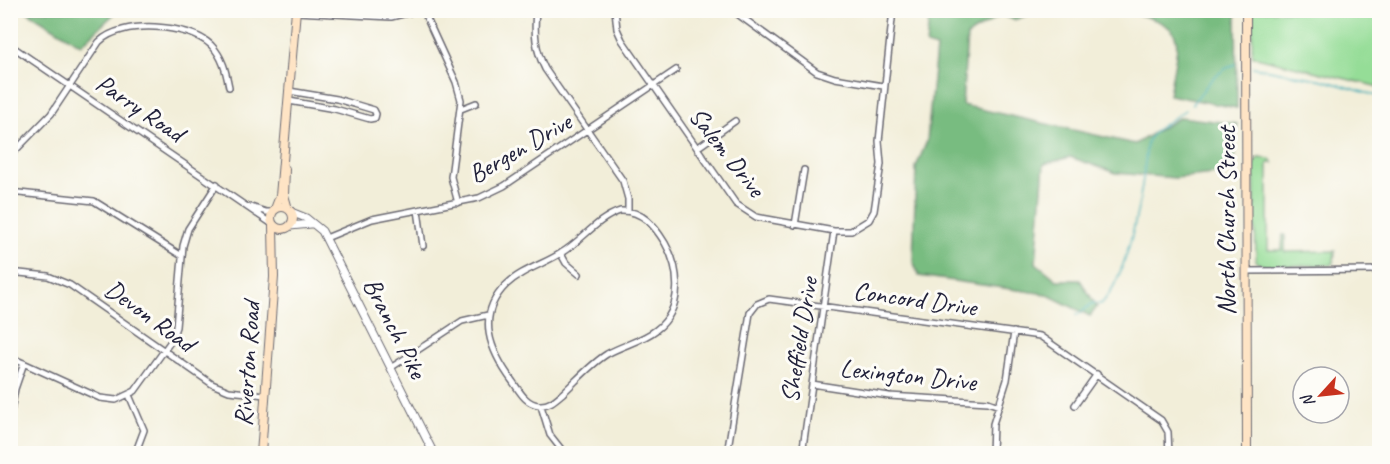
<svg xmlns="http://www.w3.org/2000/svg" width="1390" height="464" viewBox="0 0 1390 464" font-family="Caveat,sans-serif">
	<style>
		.green { fill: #95dd97; stroke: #5c8069; stroke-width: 1.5 }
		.forest { fill: #78bc80; stroke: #4d6f5e; stroke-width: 1.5 }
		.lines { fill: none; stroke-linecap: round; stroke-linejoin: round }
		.stream { stroke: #3aabb6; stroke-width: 1.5 }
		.minor-casing { stroke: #6b6972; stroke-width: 8 }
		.tertiary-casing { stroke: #6b6972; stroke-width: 9 }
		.secondary-casing { stroke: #6b6972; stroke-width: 10 }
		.minor { stroke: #fff; stroke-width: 5 }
		.tertiary { stroke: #fff; stroke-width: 7 }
		.secondary { stroke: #fee4c5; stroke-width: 8 }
		.labels { text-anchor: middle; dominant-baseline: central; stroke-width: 6; stroke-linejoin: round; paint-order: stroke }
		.street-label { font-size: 26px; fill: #22223b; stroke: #fdfcf7 }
	</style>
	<rect width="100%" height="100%" fill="#fdfcf7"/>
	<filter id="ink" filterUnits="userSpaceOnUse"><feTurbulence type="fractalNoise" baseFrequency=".0167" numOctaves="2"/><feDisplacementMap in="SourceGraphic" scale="12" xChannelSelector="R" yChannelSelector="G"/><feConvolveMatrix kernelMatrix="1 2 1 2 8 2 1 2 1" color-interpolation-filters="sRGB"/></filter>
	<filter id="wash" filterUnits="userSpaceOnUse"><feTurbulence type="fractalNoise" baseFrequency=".008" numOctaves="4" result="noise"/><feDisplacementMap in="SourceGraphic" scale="24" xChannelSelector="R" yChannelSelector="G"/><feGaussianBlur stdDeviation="1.35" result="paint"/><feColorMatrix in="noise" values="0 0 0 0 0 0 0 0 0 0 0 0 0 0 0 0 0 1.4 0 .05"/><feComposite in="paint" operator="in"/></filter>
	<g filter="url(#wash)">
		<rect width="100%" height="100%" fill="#f2eed9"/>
		<path class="green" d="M1253,11H1379V87L1252,56Z
			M1258,158L1270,159L1273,163H1268V250H1282L1283,235H1285V252L1335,251L1334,261L1331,265L1264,266L1256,262L1254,163Z"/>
		<path class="forest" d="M930,10L1039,11L1014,20L1001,15L967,36L962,105L1135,144L1180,117L1237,124L1233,172L1175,178L1116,173L1070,157L1044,164L1036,263L1057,280H1080L1097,307L1090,316L1046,294L919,276L913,261L916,167L927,141L936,48L926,45Z
			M26,11H113V15L81,45Z
			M1126,11H1236L1237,108L1169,95C1178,36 1192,28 1126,11Z"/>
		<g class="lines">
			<path class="stream" d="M1253,67L1323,80L1380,97
				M1192,104C1208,85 1211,75 1235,64
				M1077,315L1093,303L1101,304C1130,275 1144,184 1147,141L1156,130L1185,110"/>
		</g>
	</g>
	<g filter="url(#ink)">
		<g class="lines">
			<defs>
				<path id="minor" d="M423,10L456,82L461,100L451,177L458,203
					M536,10C534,33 535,49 545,69L623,181L628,199V211
					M615,10L617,29L622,40L736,204L756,217L834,231H851L869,220L874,211L881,164L879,141L893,10
					M732,10L817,72L835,78L883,86
					M296,12L391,17L419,10
					M10,45L272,224
					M289,101L335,109L370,119L375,118L376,114L374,110L337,99L289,91
					M461,109L476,103
					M697,148L735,121
					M10,156L51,114L99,42C121,19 189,24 211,45C223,57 226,72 229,87
					M10,192L94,201L182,256
					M251,207L266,212H273
					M418,210L423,246
					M620,211C642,210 654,225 665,243C680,269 684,309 656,330C642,341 623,345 607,354C591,364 577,380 563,393C556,399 549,406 539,405C526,404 520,392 513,382C490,351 475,316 506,285C521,270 544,264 561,253C582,241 596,219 620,211Z
					M795,225L804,170
					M326,238L372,219L479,198L504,186L676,70
					M561,254L566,263L579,274
					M1247,271L1380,270
					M10,272L48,276L70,285L212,384L229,391L265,395
					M10,357L100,398L116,400L135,391L171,341L176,327L183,246L188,229L217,184
					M392,367L462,321L488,315
					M812,384L889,396L988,402L999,406
					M129,395L144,430L135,454
					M1075,405L1097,374
					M541,406L550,435L565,454
					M10,416L15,389L24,363
					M727,454L750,313L757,304L769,299L1040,336L1161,420L1168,432L1169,454
					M802,454L834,231
					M992,454L993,424L1007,380L1014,332"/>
				<path id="tertiary" d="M291,212L306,218L322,231L434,454
					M290,226L311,224"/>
				<path id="secondary" d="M1246,10L1247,454
					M285,169L284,195L288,209
					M271 218a11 11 0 1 1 22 0a11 11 0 1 1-22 0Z
					M275,209L280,196L296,10
					M261,454L274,277L273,226"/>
			</defs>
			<use href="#minor" class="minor-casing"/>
			<use href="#tertiary" class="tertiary-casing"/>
			<use href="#secondary" class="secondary-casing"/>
			<use href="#minor" class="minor"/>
			<use href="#tertiary" class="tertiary"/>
			<use href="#secondary" class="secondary"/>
		</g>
	</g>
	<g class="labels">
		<g class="street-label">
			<text transform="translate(140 108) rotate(34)">Parry Road</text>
			<text transform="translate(520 148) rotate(-30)">Bergen Drive</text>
			<text transform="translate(727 152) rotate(52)">Salem Drive</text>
			<text transform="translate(1226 221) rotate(-90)">North Church Street</text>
			<text transform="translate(915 299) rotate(8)">Concord Drive</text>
			<text transform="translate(150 316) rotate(36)">Devon Road</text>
			<text transform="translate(395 328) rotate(63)">Branch Pike</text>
			<text transform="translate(799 340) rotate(-81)">Sheffield Drive</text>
			<text transform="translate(247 364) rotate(-86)">Riverton Road</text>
			<text transform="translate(908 375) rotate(6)">Lexington Drive</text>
		</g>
	</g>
	<rect width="1390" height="464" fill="none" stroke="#fdfcf7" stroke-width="36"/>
	<g transform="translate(1321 395) rotate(243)"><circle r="28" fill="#fdfcf7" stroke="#a5a5ac" stroke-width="1.5"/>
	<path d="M0-4.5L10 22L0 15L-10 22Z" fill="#c8321e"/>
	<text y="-9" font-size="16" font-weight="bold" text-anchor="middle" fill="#22223b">N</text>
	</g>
</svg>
